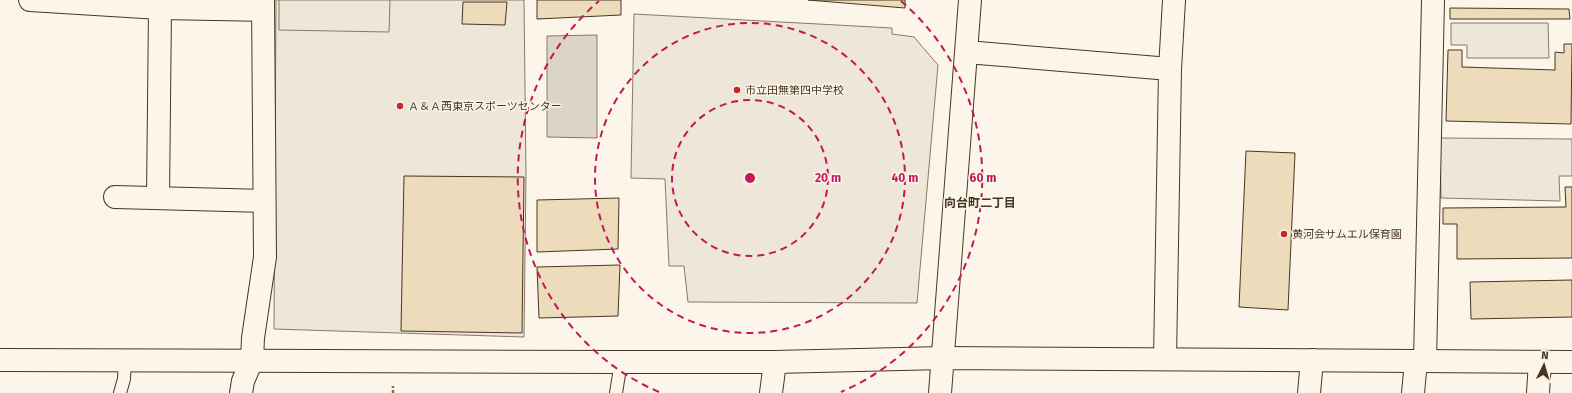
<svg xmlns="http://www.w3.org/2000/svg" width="1572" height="393" viewBox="0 0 1572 393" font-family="'Fira Sans','Noto Sans JP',sans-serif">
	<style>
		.green { fill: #ede6d9; stroke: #887966 }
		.parking { fill: #ede7d9; stroke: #887966 }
		.water { fill: #dcd4c6; stroke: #887966 }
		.building { fill: #ecdcbc; stroke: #4a3520 }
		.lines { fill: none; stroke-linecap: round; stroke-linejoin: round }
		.lane-casing { stroke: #4a3520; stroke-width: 14 }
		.street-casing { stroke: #4a3520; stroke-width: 24 }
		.secondary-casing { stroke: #4a3520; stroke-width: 24 }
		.path { stroke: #7f6f5c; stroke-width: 2.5; stroke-dasharray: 3 2; stroke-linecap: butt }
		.lane { stroke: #fbf6e9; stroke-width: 12 }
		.street { stroke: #fbf6e9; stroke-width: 22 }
		.secondary { stroke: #fbf6e9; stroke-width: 22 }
		.ring { fill: none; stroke: #c2185b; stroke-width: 2; stroke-dasharray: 7 5 }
		.poi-dot { fill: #c62828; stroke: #fbf6e9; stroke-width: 1.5 }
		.labels { text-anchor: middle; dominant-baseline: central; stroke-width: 3; stroke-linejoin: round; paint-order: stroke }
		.poi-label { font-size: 11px; fill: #4a3520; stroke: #fbf6e9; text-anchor: start }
		.neighbourhood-label { font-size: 12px; font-weight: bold; fill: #4a3520; stroke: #fbf6e9 }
		.centre { fill: #c2185b; stroke: #fbf6e9; stroke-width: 2 }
		.ring-label { font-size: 12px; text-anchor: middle; font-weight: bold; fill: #c2185b; stroke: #fbf6e9; stroke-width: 3; stroke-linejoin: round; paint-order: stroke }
	</style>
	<rect width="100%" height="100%" fill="#fbf6e9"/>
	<path class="green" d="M276,0H524L526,176L524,337L274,329Z
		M634,14L892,28V34L914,37L938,65L917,303L688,302L684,266H669L665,179L631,178Z"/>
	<path class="parking" d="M279,0H390L389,32L279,30Z
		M1451,23H1548L1549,58H1467V45H1451Z
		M1440,138L1572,139V176H1559L1560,201L1441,198Z"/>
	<path class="water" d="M597,35V138L547,137V36Z"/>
	<path class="building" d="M537,0H621V15L537,19Z
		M808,0H905V8Z
		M463,2H507L505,25L462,24Z
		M1450,8L1569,9L1570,19H1450Z
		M1564,44H1572L1571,124L1446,121L1448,50H1462V67L1555,70V52L1564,53Z
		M1246,151L1295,153L1288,310L1239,307Z
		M404,176L524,177L522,333L401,331Z
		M1565,187H1572V258L1457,259V224H1443V208L1566,207Z
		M619,198L618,249L537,252V200Z
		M620,265L618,316L539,318L537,267Z
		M1572,280V317L1471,319L1470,282Z"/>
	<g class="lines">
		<defs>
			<path id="lane" d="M120,393L124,379L125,360
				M616,393L621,362"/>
			<path id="street" d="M30,0L160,8L263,10
				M966,52L1170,69
				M115,197L264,201
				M158,198L160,8
				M1165,359L1170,69L1174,0
				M1425,361L1433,0
				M241,393L243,381L252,360L253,338L265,257L263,0
				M771,393L775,362
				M940,393L970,0
				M1309,393L1312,360
				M1413,393L1416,361
				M1538,393L1540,362"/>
			<path id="secondary" d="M0,360L621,362H775L943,358L1572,362"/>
		</defs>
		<use href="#lane" class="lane-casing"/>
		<use href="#street" class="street-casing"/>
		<use href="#secondary" class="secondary-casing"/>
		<path class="path" d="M393,393V386"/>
		<use href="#lane" class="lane"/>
		<use href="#street" class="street"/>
		<use href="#secondary" class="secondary"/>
	</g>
	<g class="ring">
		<circle cx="750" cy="178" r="78"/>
		<circle cx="750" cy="178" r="155"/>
		<path d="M659 392A233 233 0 0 1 599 1M901 1A233 233 0 0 1 841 392"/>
	</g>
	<g class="poi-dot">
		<circle cx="737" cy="90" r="4"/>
		<circle cx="400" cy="106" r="4"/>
		<circle cx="1284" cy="234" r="4"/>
	</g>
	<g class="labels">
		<g class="poi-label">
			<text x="745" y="90">市立田無第四中学校</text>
			<text x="408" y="106">Ａ＆Ａ西東京スポーツセンター</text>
			<text x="1292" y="234">黄河会サムエル保育園</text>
		</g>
		<g class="neighbourhood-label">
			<text x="980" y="203">向台町二丁目</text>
		</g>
	</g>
	<circle cx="750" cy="178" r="6" class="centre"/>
	<g class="ring-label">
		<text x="828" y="182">20 m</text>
		<text x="905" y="182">40 m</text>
		<text x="983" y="182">60 m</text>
	</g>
	<g transform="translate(1544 365) rotate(5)" stroke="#fbf6e9" stroke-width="3" paint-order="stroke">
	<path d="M0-3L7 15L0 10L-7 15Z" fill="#4a3520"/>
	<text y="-6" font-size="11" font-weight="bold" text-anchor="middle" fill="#4a3520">N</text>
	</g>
</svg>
